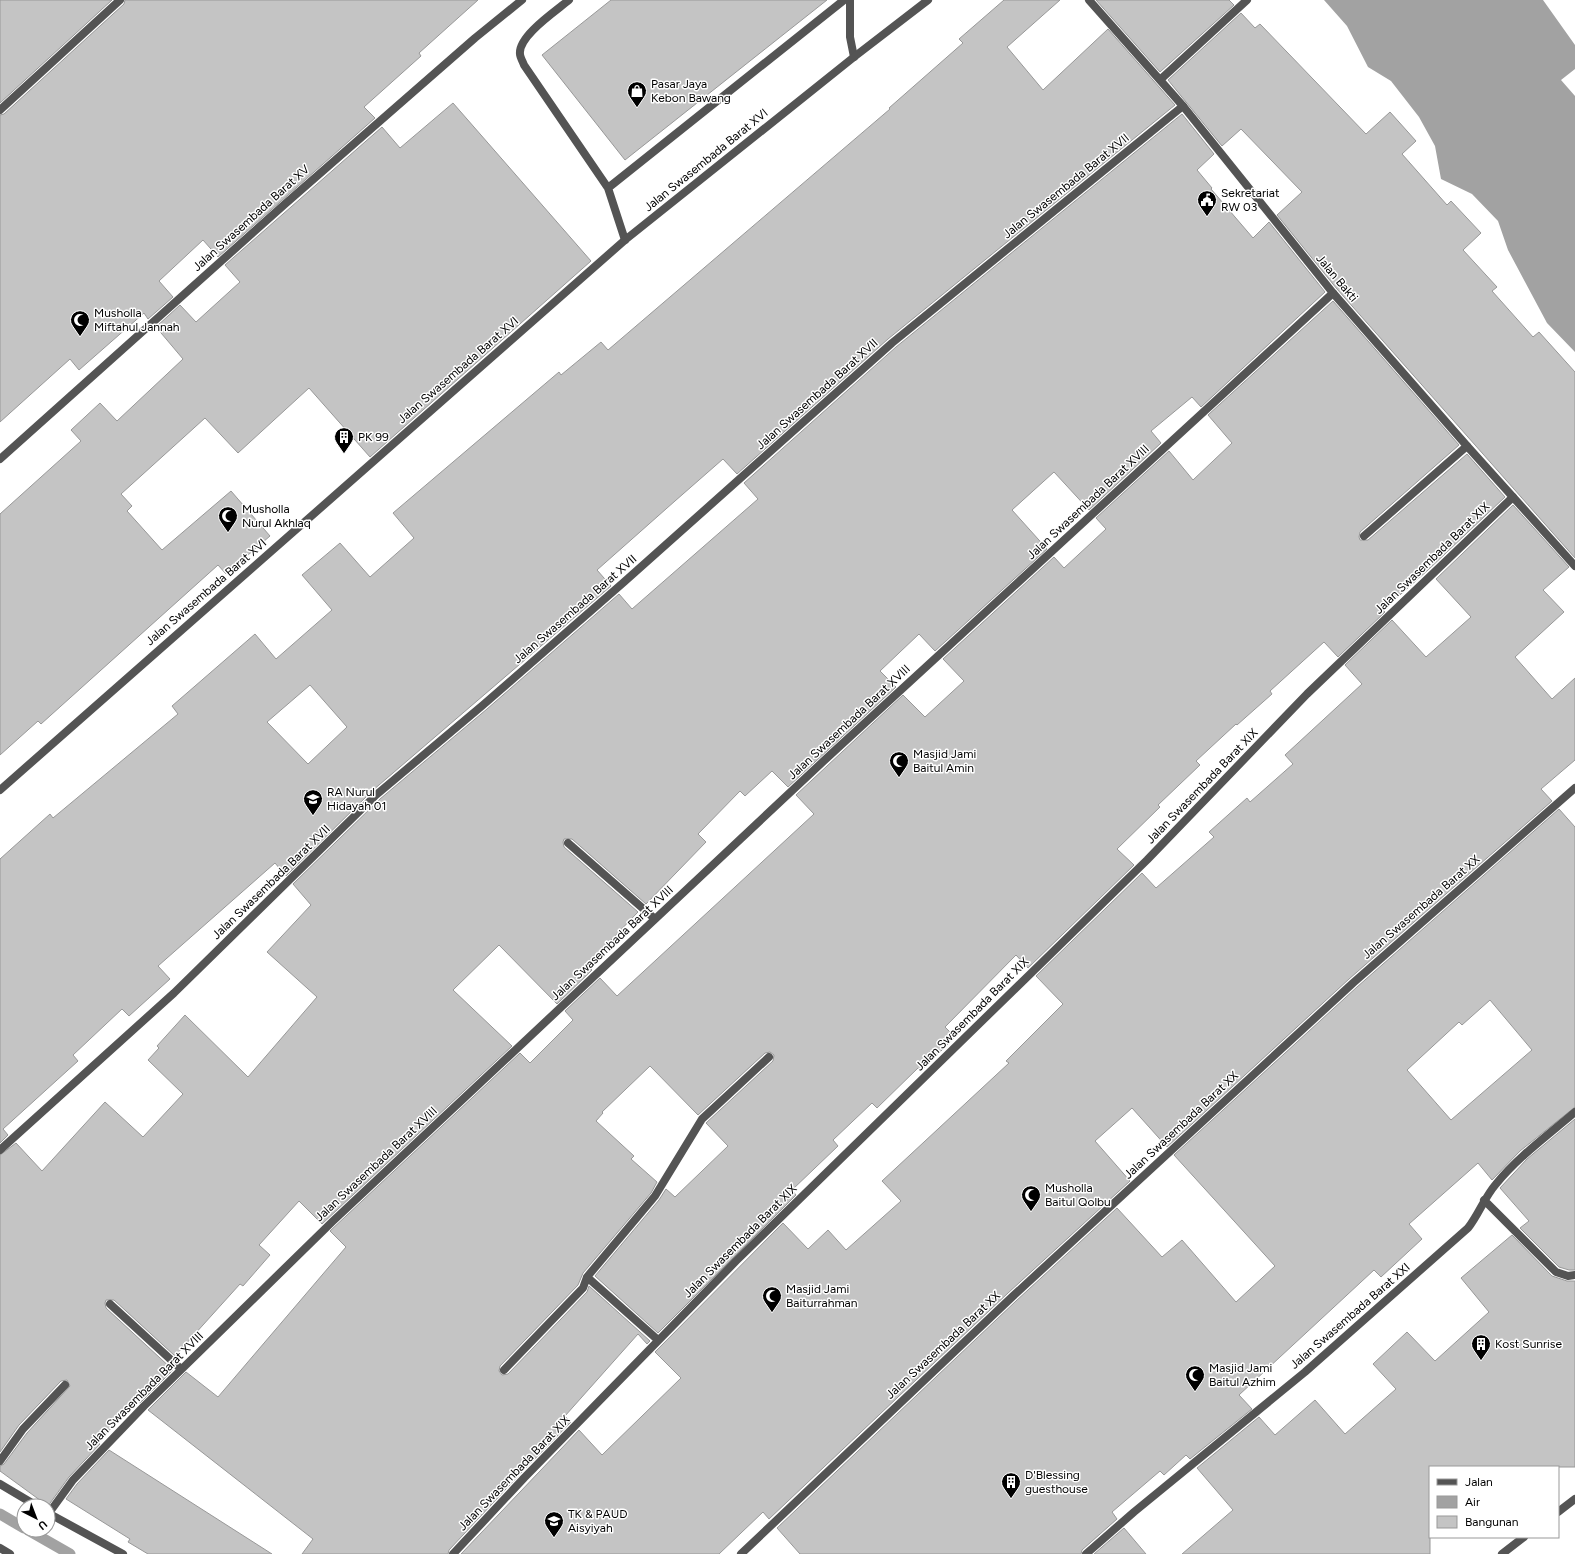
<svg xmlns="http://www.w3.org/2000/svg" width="1575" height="1554" viewBox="0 0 1575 1554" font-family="Figtree,sans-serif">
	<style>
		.water { fill: #a2a2a2 }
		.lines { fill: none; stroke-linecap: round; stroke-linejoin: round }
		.stream { stroke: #a2a2a2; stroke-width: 11 }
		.building { fill: #c4c4c4; stroke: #989898; fill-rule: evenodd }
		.service { stroke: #545454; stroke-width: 8 }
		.minor { stroke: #545454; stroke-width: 8 }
		.tertiary { stroke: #545454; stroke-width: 8 }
		.labels { text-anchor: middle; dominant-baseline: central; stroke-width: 3; stroke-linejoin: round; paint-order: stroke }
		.poi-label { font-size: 12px; fill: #000; stroke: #fff; text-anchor: start }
		.street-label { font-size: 12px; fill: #000; stroke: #fff }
	</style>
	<rect width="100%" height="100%" fill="#fff"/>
	<path class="water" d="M1324,0H1543L1575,45V69L1561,80L1575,96V352L1547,323L1508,250L1498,221L1472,194L1441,179L1435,146L1419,117L1391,81L1368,67L1347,26Z"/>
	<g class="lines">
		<path class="stream" d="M0,1514L24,1528
			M28,1530L70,1554"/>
	</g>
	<path class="building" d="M0,0H112L0,103Z
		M125,0H478L419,53L421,56L364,107L375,118L218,257L203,240L159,281L173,297L148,319L144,313L79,370L70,359L0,422V115L4,114L124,4Z
		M611,0H827L625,160L542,55Z
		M1004,0H1060L1007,47L1043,90L1108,29L1175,105L888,339L737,474L723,459L675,501L597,570L611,586L372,791L286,876L275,863L158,966L170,979L129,1016L122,1009L73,1055L78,1061L3,1129L8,1135L0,1143V859L50,814L53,818L178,714L172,706L255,634L276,659L332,610L302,575L340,543L370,577L414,538L393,513L559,372L561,375L601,342L608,350L890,109L889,108L963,43L959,39ZM310,685L347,727L308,764L267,722Z
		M1096,0H1229L1234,5L1160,72Z
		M1241,13L1255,28L1260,24L1366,134L1390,112L1416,141L1402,154L1447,205L1451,201L1481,233L1463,250L1497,287L1492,291L1533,337L1539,332L1575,372V558L1337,289L1277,215L1302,192L1241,129L1222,146L1168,80Z
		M453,103L591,261L370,457L309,388L238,453L205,418L121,494L132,506L127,511L162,550L231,491L270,536L226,574L218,565L41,724L38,721L0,755V514L81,441L71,430L100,403L117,421L183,359L156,327L180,305L196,322L240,282L225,265L382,127L400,148Z
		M1182,114L1214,154L1197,170L1212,188L1211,189L1253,238L1269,222L1325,292L1201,407L1192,397L1151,431L1161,443L1089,510L1054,472L1012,510L1047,549L935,651L919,634L880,671L896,687L788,787L772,771L745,796L740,791L698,834L706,842L646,904L572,839H564L563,842L564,847L638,912L587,965L592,970L557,1004L499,945L453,990L512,1046L322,1224L299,1201L259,1245L270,1255L243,1286L240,1284L175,1356L114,1300H106L105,1303L106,1308L173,1370L140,1403L136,1400L98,1443L100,1444L69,1477L48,1506L0,1471V1466L4,1464L27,1433L70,1386L67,1380L61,1381L19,1425L0,1452V1155L16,1143L42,1171L105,1102L143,1137L183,1094L148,1060L159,1048L157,1046L185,1015L248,1077L317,997L267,952L311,905L293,884L380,799L487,709L619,594L632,609L758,499L744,483L896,347Z
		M1333,301L1459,445L1360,532L1359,537L1360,540H1368L1467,454L1505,497L1428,570L1383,610L1385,612L1338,657L1324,642L1270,691L1272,694L1237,725L1236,724L1196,761L1200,765L1158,805L1160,807L1117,849L1134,865L1028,968L1016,955L945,1027L955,1037L921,1071L918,1068L877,1108L872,1103L833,1140L838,1146L792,1190L796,1195L658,1333L595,1276L659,1200L666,1189L675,1197L728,1146L706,1123L773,1061L774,1055L770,1052L765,1053L698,1115L650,1066L602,1112L603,1113L596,1121L634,1156L631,1159L657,1182L651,1193L583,1273L578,1285L500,1366L499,1371L502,1375L508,1374L587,1292L589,1286L650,1341L647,1344L638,1334L565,1416L571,1422L520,1474L449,1550L448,1554H302L313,1539L148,1410L186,1372L218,1397L346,1247L330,1231L520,1053L530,1063L573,1020L565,1011L600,978L617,996L814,814L796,795L903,695L925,717L964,681L943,659L1054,557L1064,568L1106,529L1096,518L1169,451L1193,480L1232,443L1208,415Z
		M1513,505L1569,567L1543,590L1564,612L1515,657L1552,699L1575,678V760L1541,789L1552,801L1349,979L1167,1147L1132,1108L1095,1141L1130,1181L1008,1293L769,1519L763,1512L719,1554H461L579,1430L602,1455L681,1378L655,1352L783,1223L808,1249L828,1230L846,1250L901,1201L882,1181L1009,1063L1006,1061L1063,1004L1036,976L1142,873L1156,888L1214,837L1209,832L1247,798L1250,802L1293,764L1285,755L1362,684L1345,665L1392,620L1426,657L1471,617L1436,579Z
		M1559,809L1575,827V1107L1520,1151L1492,1180L1478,1163L1409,1224L1422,1239L1381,1277L1374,1270L1239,1395L1252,1409L1190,1459L1186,1455L1164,1475L1160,1471L1112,1512L1117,1519L1082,1550L1081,1554H800L777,1528L1016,1301L1117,1208L1162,1257L1182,1240L1236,1302L1275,1266L1174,1155L1357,987ZM1490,1000L1532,1050L1451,1120L1407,1070L1459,1022L1462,1025Z
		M1575,1119V1270H1569L1559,1267L1520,1228L1529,1221L1500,1188L1527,1159Z
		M1512,1235L1552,1276L1567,1281H1575V1467H1430V1554H1182L1233,1510L1197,1468L1259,1417L1275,1435L1315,1400L1345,1434L1396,1389L1373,1364L1407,1332L1435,1361L1489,1312L1461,1278Z
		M109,1450L272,1554H148L128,1542L130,1539L66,1499L77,1484Z
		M1124,1528L1146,1554H1094Z"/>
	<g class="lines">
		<path class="service" d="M569,0C556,11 518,36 520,54C520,57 523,62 524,65L608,188L625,240
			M850,0V37L854,57
			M608,188L844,0"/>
		<path class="minor" d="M1161,79L1247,0
			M0,110L120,0
			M0,459L285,204L475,38L522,0
			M1364,536L1467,446
			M0,790L625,240L854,57L928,0
			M568,843L655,919
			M0,1150L174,993L376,795L483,705L624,582L892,343L1183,106
			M1484,1200L1556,1272L1568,1276L1575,1275
			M587,1277L655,1196L702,1119L769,1057
			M110,1304L181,1369
			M504,1370L583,1288L587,1277L658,1340
			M0,1461L23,1429L65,1385
			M1558,1512L1575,1499
			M49,1513L73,1480L144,1406L333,1221L829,756L1333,293
			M0,1548L10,1554
			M453,1554L524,1478L736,1261L1147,860L1307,694L1513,497
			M741,1554L1012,1297L1353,983L1575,788
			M1086,1554L1134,1512L1305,1372L1468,1228C1479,1214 1484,1198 1496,1184C1518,1157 1548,1135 1575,1112
			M1502,1554L1524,1537"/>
		<path class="tertiary" d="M1089,0L1183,106L1333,293L1467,446L1575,566
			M0,1484L37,1506
			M48,1513L123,1554"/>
	</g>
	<defs>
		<symbol id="shop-pin" viewBox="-11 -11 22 30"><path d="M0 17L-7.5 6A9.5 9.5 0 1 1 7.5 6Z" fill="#000" stroke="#fff"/><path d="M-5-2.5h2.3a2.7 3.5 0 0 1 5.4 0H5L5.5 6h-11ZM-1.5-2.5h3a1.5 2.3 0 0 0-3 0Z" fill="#fff"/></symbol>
		<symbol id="civic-pin" viewBox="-11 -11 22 30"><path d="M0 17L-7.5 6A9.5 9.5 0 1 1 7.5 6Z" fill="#000" stroke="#fff"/><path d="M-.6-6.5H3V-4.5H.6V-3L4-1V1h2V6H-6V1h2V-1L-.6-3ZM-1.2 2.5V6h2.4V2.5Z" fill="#fff"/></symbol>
		<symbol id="mosque-pin" viewBox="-11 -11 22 30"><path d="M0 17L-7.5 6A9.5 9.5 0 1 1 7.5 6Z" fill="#000" stroke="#fff"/><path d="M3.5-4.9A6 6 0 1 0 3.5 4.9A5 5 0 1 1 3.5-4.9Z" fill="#fff"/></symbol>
		<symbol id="building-pin" viewBox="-11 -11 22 30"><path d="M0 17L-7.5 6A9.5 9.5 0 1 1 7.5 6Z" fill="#000" stroke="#fff"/><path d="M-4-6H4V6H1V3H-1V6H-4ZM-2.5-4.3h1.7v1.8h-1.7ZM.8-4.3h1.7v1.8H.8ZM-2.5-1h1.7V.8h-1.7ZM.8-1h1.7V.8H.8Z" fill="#fff"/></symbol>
		<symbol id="school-pin" viewBox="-11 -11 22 30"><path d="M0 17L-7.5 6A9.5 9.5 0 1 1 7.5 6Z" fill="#000" stroke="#fff"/><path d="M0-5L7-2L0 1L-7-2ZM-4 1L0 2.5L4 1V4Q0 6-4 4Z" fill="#fff"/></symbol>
	</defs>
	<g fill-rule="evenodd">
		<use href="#shop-pin" x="626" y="80" width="22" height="30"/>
		<use href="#civic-pin" x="1196" y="189" width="22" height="30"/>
		<use href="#mosque-pin" x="69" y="309" width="22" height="30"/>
		<use href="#building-pin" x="333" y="426" width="22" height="30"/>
		<use href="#mosque-pin" x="217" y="505" width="22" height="30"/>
		<use href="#mosque-pin" x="888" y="750" width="22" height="30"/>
		<use href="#school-pin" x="302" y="788" width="22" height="30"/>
		<use href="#mosque-pin" x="1020" y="1184" width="22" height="30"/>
		<use href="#mosque-pin" x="761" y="1285" width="22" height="30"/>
		<use href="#building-pin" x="1470" y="1333" width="22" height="30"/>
		<use href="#mosque-pin" x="1184" y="1364" width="22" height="30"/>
		<use href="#building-pin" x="1000" y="1471" width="22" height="30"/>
		<use href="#school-pin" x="543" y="1510" width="22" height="30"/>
	</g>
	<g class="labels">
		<g class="poi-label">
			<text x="651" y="84">Pasar Jaya<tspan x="651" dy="14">Kebon Bawang</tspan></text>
			<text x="1221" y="193">Sekretariat<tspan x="1221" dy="14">RW 03</tspan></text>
			<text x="94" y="313">Musholla<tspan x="94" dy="14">Miftahul Jannah</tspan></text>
			<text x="358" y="437">PK 99</text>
			<text x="242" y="509">Musholla<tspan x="242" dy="14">Nurul Akhlaq</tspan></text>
			<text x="913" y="754">Masjid Jami<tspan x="913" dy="14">Baitul Amin</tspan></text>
			<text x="327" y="792">RA Nurul<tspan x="327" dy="14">Hidayah 01</tspan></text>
			<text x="1045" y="1188">Musholla<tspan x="1045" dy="14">Baitul Qolbu</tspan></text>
			<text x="786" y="1289">Masjid Jami<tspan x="786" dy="14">Baiturrahman</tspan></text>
			<text x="1495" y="1344">Kost Sunrise</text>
			<text x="1209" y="1368">Masjid Jami<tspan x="1209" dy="14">Baitul Azhim</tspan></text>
			<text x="1025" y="1475">D'Blessing<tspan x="1025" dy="14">guesthouse</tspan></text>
			<text x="568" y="1514">TK &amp; PAUD<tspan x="568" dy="14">Aisyiyah</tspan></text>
		</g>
		<g class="street-label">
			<text transform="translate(706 160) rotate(-39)">Jalan Swasembada Barat XVI</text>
			<text transform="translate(1066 186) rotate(-39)">Jalan Swasembada Barat XVII</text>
			<text transform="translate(251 218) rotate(-42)">Jalan Swasembada Barat XV</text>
			<text transform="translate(1337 278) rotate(50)">Jalan Bakti</text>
			<text transform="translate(458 370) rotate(-41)">Jalan Swasembada Barat XVI</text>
			<text transform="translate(817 394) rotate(-42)">Jalan Swasembada Barat XVII</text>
			<text transform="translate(1088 502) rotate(-43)">Jalan Swasembada Barat XVIII</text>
			<text transform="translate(1432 558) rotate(-44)">Jalan Swasembada Barat XIX</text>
			<text transform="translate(206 592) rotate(-41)">Jalan Swasembada Barat XVI</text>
			<text transform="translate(575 609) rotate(-41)">Jalan Swasembada Barat XVII</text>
			<text transform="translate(849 722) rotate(-43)">Jalan Swasembada Barat XVIII</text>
			<text transform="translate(1202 786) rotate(-46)">Jalan Swasembada Barat XIX</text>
			<text transform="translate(271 882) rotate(-44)">Jalan Swasembada Barat XVII</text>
			<text transform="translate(1421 907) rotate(-41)">Jalan Swasembada Barat XX</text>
			<text transform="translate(612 943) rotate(-43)">Jalan Swasembada Barat XVIII</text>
			<text transform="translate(972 1014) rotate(-45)">Jalan Swasembada Barat XIX</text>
			<text transform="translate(1181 1125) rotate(-43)">Jalan Swasembada Barat XX</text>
			<text transform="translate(376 1164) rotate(-43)">Jalan Swasembada Barat XVIII</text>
			<text transform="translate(740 1241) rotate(-45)">Jalan Swasembada Barat XIX</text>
			<text transform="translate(1350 1316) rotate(-41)">Jalan Swasembada Barat XXI</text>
			<text transform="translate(943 1345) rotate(-43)">Jalan Swasembada Barat XX</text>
			<text transform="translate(144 1391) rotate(-45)">Jalan Swasembada Barat XVIII</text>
			<text transform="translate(514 1473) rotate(-46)">Jalan Swasembada Barat XIX</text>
		</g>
	</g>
	<rect x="1429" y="1466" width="130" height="72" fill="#ffffff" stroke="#999999"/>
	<rect x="1437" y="1479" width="20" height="6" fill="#545454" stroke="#999999"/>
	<text x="1465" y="1486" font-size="12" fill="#000000">Jalan</text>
	<rect x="1437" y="1496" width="20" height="12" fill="#a2a2a2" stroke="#999999"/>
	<text x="1465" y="1506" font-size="12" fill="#000000">Air</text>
	<rect x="1437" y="1516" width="20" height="12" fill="#c4c4c4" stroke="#999999"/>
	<text x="1465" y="1526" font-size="12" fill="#000000">Bangunan</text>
	<g transform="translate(36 1518) rotate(138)"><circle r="19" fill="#ffffff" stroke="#999999"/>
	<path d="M0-3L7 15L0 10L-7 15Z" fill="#000000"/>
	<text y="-6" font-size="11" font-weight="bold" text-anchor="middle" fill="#000000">U</text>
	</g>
</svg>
